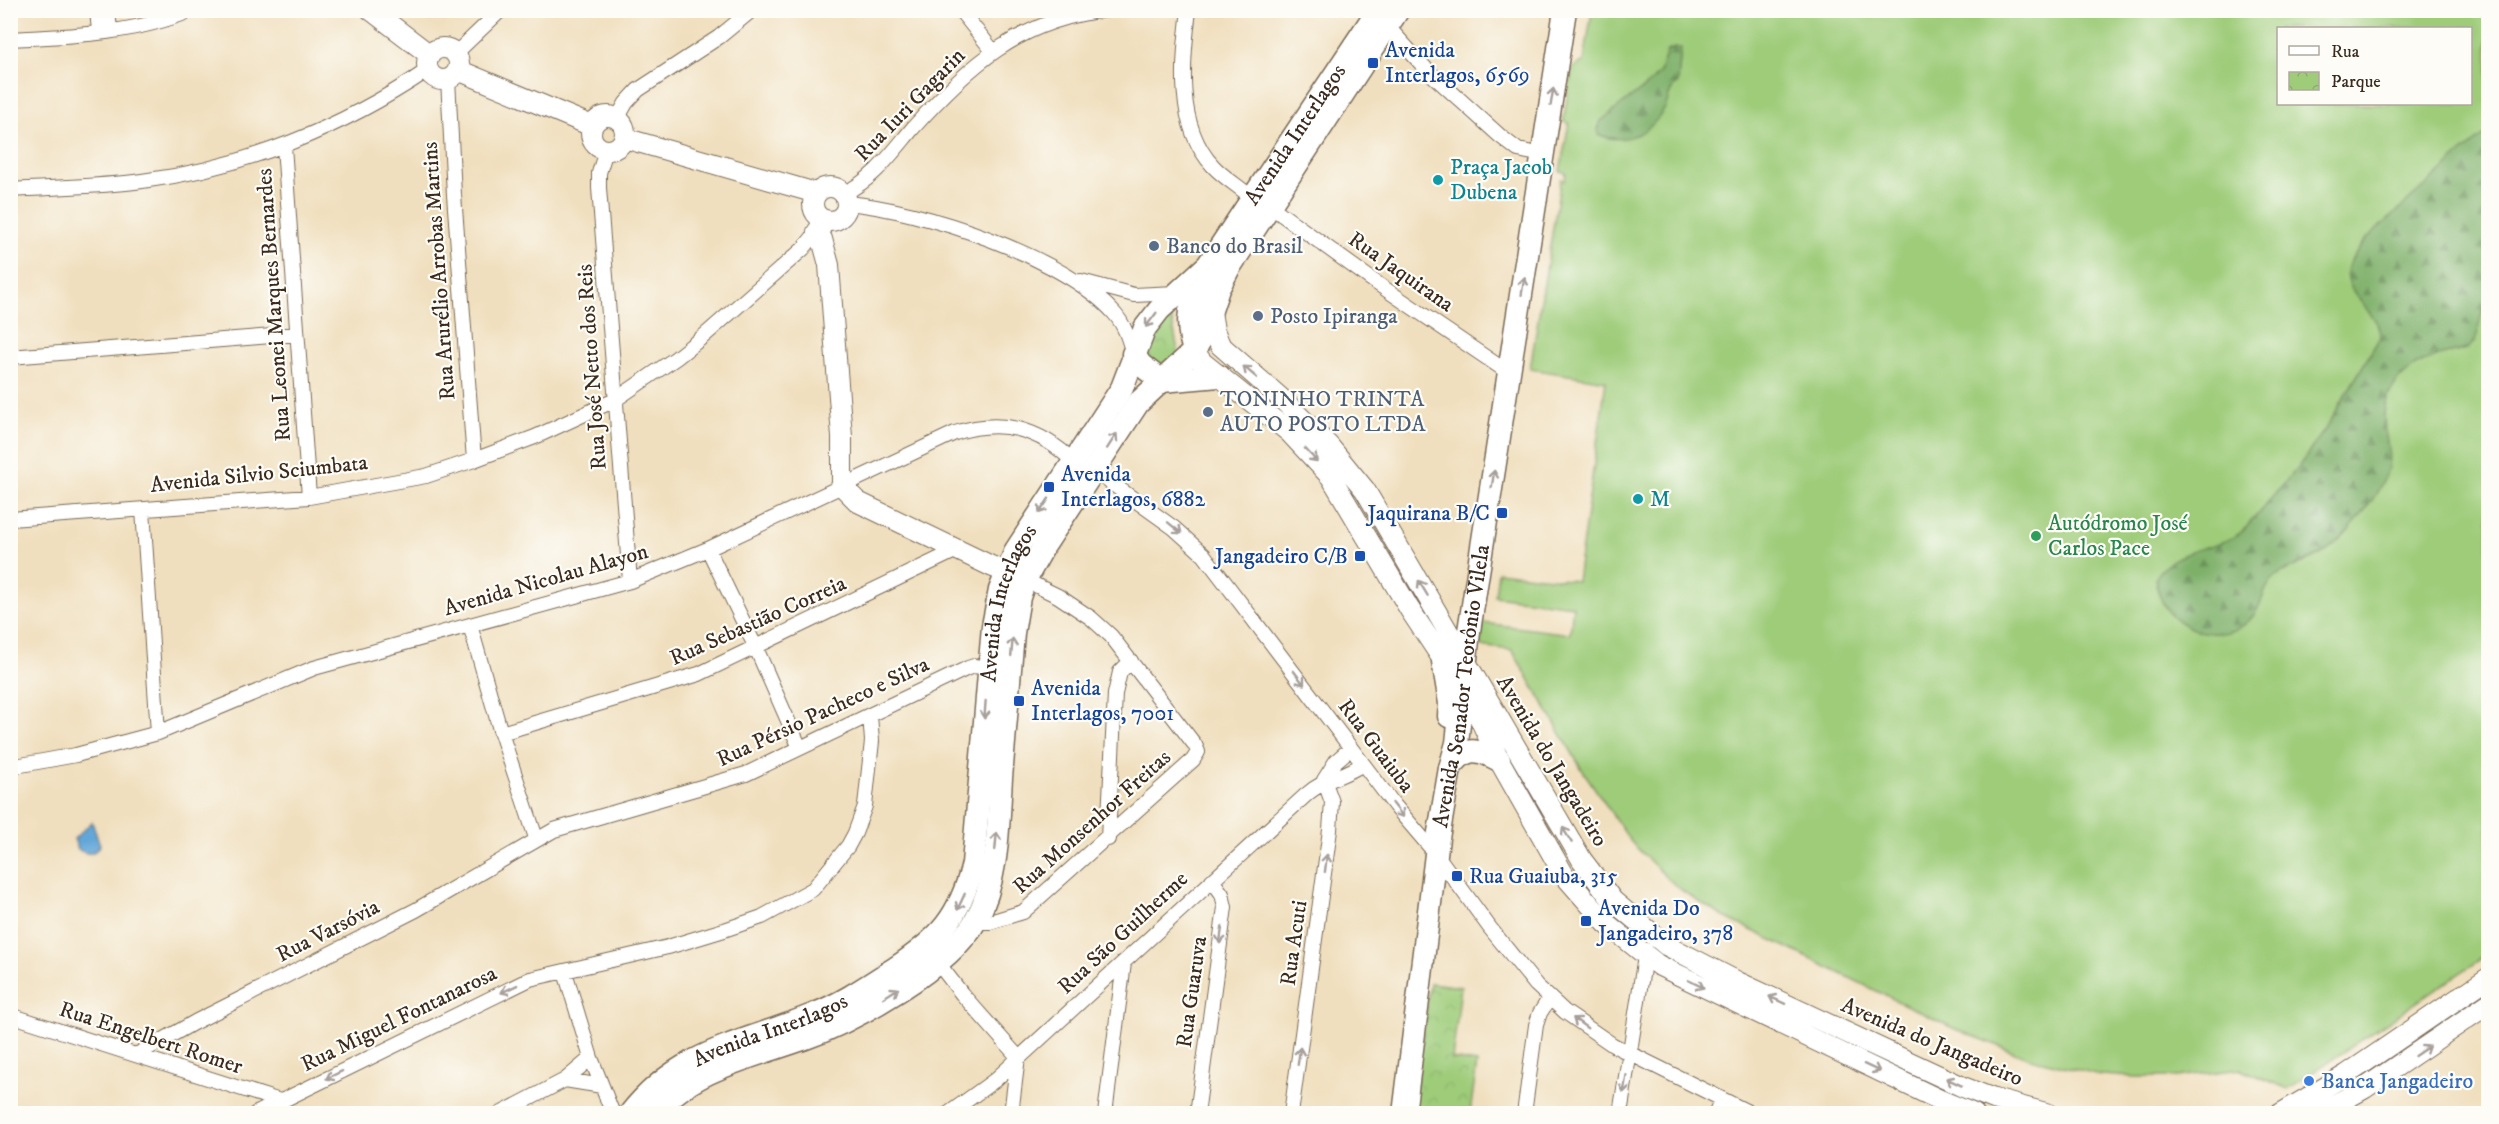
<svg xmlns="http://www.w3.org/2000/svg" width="2499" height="1124" viewBox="0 0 2499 1124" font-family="'IM FELL DW Pica',serif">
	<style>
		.green { fill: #9ecc79; stroke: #6c7b4c; stroke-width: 1.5; fill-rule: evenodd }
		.forest { fill: url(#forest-firs); stroke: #5c6d44; stroke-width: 1.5 }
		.park { fill: url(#park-crowns); stroke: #6c7b4c; stroke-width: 1.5 }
		.water { fill: #63a7d8; stroke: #4f687b; stroke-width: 1.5 }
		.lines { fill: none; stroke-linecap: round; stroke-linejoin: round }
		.street-casing { stroke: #7a6956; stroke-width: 16 }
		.secondary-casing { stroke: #7a6956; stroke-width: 22 }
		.primary-casing { stroke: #7a6956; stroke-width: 25 }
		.street { stroke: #fff; stroke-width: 14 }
		.secondary { stroke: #fff; stroke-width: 20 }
		.primary { stroke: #fff; stroke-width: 22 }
		.oneway { stroke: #a79f9a }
		.transit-dot { fill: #1a4fb4; stroke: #fdfcf7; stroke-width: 2 }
		.culture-dot { fill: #0f9aa8; stroke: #fdfcf7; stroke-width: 2 }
		.service-dot { fill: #5c6f8a; stroke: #fdfcf7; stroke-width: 2 }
		.leisure-dot { fill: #2e9e5b; stroke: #fdfcf7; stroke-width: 2 }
		.shop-dot { fill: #3f7fe0; stroke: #fdfcf7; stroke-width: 2 }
		.labels { text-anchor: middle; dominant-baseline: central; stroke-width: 4.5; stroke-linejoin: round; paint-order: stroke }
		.transit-label { font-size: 22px; fill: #164399; stroke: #fdfcf7; text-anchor: start }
		.street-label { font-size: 22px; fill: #3b2a1e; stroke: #fdfcf7 }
		.culture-label { font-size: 22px; fill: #0d838f; stroke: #fdfcf7; text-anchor: start }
		.service-label { font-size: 22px; fill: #4e5e75; stroke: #fdfcf7; text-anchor: start }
		.leisure-label { font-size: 22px; fill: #27864d; stroke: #fdfcf7; text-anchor: start }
		.shop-label { font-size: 22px; fill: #366cbe; stroke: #fdfcf7; text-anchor: start }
	</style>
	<defs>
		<pattern id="forest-firs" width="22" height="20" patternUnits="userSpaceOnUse" patternTransform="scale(1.5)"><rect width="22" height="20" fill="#7eb069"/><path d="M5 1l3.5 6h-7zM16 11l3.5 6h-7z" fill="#688f56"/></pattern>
		<pattern id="park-crowns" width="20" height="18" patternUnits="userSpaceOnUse" patternTransform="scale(1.5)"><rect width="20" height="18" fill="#9ecc79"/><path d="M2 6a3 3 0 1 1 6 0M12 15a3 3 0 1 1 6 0" fill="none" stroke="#89af68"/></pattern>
	</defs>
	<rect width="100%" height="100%" fill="#fdfcf7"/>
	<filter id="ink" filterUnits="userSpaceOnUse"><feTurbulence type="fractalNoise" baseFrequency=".0167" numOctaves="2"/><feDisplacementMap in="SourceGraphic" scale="12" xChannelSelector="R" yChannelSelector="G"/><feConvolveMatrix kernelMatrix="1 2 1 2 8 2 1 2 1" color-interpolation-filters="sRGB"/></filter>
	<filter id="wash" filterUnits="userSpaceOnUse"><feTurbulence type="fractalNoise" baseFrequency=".008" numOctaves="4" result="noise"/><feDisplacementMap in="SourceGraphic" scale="24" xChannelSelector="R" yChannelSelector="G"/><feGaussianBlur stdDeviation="1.35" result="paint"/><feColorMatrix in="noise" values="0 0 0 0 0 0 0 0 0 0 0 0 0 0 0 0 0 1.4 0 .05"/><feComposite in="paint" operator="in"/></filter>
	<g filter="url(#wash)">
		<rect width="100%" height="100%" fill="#f0dfbe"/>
		<path class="green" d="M1642,10L2488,11V954L2288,1089L2241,1069L2176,1077H2137L2101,1075L2030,1058L1955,1029L1722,916L1685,893L1667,878L1631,842L1581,768L1512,650L1480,646L1483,623L1570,634L1573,606L1495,596L1498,572L1577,581L1606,381L1530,369L1561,179L1565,180L1566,173L1560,171L1569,123L1563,122L1572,69L1584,61L1592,11ZM2278,28H2470V104H2278Z"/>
		<path class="forest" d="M1674,48H1681L1678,83C1669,89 1669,99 1665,108C1651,133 1626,145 1599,135L1598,129L1601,121L1651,82L1660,72L1667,51Z
			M2488,132V304C2476,315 2483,337 2468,348C2461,352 2453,352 2446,354C2427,359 2408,367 2396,383C2368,421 2400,448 2384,479C2371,506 2346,538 2320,555C2306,563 2288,567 2275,577C2263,587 2263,604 2253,616C2232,643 2189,636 2169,612C2161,603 2158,592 2155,579C2175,545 2215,552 2243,531L2299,466L2328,425L2380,337C2380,326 2376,321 2369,312C2342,279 2339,273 2367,238L2463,152Z"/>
		<path class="park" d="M1171,316L1179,356L1152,372L1143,345L1156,325Z
			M1430,983L1461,987L1452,1059L1477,1063L1470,1113L1412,1114Z"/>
		<path class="water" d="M92,822L100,845C94,854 88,856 78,849L74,839Z"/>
	</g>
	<g filter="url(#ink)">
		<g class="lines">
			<defs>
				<path id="street" d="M97,10L99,31
					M108,10L110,31
					M960,10L993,51
					M1189,10C1183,60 1175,125 1213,166C1224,178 1240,187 1252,198
					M1387,26L1427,70L1500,136L1518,150L1543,155
					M10,39C71,36 136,34 192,10
					M455,54L501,10
					M448,79L454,195L474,460
					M617,119L626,103L638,90L719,37L752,10
					M284,146L309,497
					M606,150L599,173V188L630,581
					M10,190C54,187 99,187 142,181C245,168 343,127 428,70
					M844,193C873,180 892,153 913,128C968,66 1020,19 1107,10
					M847,203C923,210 1063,256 1114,313C1125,325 1129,340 1133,354
					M1270,206L1375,282L1509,373
					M1081,281L1134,295L1176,293
					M10,357L297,334
					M1093,470L1174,528L1204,555L1395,806L1436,854L1490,928L1536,985L1565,1012L1613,1045L1752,1114
					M143,510L158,733
					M10,519L309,497L426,476L474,460L535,437L615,400L676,358L705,335L803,249L817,232
					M708,549L756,648L800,748
					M470,625L501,733L536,838
					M501,733L699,674L957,550
					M10,767L76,755L158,733L314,668L630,581L708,549L955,433C1001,418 1039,428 1074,462
					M1324,780L1336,761L1351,748
					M1108,839L1115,694L1120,672L1131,661
					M974,922H990L1023,912L1193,760L1198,752L1195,745L1111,636L1091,618L1058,596L1025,580
					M938,963L962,994L1018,1057L1011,1114
					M565,972L591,1058L613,1114
					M10,1015L280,1101
					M136,1055L195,1022L416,910L554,830L746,774L968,668L974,666L988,668
					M565,1080L602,1086
					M255,1114L530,979L668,947L724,930L762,917L813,889L848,846L855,833L865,806L872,741L870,715
					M500,1114L565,1080L591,1058
					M948,1114L995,1080L1307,794C1326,778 1343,777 1363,764
					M1105,1114L1124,963
					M1197,1114L1225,907L1222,894L1212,880
					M1291,1114L1330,830L1332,802L1324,780
					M1524,1114L1536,1025L1540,1013L1549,999
					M1620,1114L1646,950
					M1715,1114L1722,1099"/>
				<path id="secondary" d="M371,10L430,55
					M427 64a16 16 0 1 1 32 0a16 16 0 1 1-32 0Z
					M458,70L592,126
					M591 133a17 17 0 1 1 34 0a17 17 0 1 1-34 0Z
					M624,138L816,193
					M813 204a17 17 0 1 1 34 0a17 17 0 1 1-34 0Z
					M826,220L817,232L822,239L829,265L842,437V486L858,502L991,566L1020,578
					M1211,312L1214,330L1220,345L1284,401L1329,446L1365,490L1582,860L1613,901L1666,945L1738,982L1963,1087L1994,1099L2049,1114
					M1194,351L1202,362L1289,432L1331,477L1410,610L1475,708L1499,760L1564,875L1607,924L1658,965L1940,1100L1974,1114
					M2280,1114L2346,1075L2488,978
					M2318,1114L2365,1088L2488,1004"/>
				<g id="primary">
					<path d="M1194,351C1184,319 1190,304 1203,274"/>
					<path d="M1133,354L1141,365L1162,381L1219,376"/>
					<path d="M1443,661L1450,703L1449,716"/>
					<path d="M1450,768C1466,746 1477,748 1499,760"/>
					<path id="s1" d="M630,1114C681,1049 744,1044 815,1014C843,1003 869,985 894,969C939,939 960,918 973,864L993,626L1000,590L1016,550L1122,388L1145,328L1159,310L1208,265L1378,10"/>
					<path d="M654,1114C689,1070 752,1057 803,1039C854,1021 949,968 976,920C999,878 998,824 1001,778C1005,729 1009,681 1013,633L1019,597L1025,580L1044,546L1138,403L1194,351L1202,337L1218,289L1229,268L1398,10"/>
					<path id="s2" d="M1404,1114L1438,838L1450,768L1457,743L1469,631L1565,10"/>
				</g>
			</defs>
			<use href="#street" class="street-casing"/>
			<use href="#secondary" class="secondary-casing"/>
			<use href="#primary" class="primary-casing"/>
			<use href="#street" class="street"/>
			<use href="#secondary" class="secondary"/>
			<use href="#primary" class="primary"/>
		</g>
		<defs><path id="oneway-shaft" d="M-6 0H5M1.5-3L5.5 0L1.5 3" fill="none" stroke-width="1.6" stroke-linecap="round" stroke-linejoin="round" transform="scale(1.5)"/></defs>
		<g class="oneway">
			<use href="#oneway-shaft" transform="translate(1552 97) rotate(-81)"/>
			<use href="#oneway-shaft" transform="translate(1523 286) rotate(-81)"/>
			<use href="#oneway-shaft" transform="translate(1151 320) rotate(127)"/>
			<use href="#oneway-shaft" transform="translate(1250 372) rotate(-140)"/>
			<use href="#oneway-shaft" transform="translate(1112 441) rotate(-57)"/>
			<use href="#oneway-shaft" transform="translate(1311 455) rotate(47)"/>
			<use href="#oneway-shaft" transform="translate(1493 479) rotate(-81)"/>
			<use href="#oneway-shaft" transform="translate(1044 506) rotate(124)"/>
			<use href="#oneway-shaft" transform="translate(1175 528) rotate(39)"/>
			<use href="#oneway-shaft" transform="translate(1423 588) rotate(-121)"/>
			<use href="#oneway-shaft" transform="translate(1012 647) rotate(-85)"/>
			<use href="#oneway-shaft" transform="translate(1299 678) rotate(53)"/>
			<use href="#oneway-shaft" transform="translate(985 710) rotate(94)"/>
			<use href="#oneway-shaft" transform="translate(1398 810) rotate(52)"/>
			<use href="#oneway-shaft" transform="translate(1567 835) rotate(-121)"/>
			<use href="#oneway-shaft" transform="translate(996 841) rotate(-85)"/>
			<use href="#oneway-shaft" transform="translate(1326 863) rotate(-83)"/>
			<use href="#oneway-shaft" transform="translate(961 902) rotate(115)"/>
			<use href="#oneway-shaft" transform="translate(1221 935) rotate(98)"/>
			<use href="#oneway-shaft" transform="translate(1696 984) rotate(26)"/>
			<use href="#oneway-shaft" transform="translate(509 989) rotate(154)"/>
			<use href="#oneway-shaft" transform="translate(891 993) rotate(-32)"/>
			<use href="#oneway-shaft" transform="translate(1777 1000) rotate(-155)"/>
			<use href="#oneway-shaft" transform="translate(1580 1023) rotate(-144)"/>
			<use href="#oneway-shaft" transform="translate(2422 1051) rotate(-34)"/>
			<use href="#oneway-shaft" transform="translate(1299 1056) rotate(-82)"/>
			<use href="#oneway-shaft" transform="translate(1872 1068) rotate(25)"/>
			<use href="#oneway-shaft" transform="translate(334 1075) rotate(154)"/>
			<use href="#oneway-shaft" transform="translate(1954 1082) rotate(-155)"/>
			<use href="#oneway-shaft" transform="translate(1625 1084) rotate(99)"/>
		</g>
	</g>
	<g class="transit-dot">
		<rect x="1367" y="57" width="12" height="12" rx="3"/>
		<rect x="1043" y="481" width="12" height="12" rx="3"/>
		<rect x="1496" y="507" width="12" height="12" rx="3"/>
		<rect x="1354" y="550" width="12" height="12" rx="3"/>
		<rect x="1013" y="695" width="12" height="12" rx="3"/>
		<rect x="1451" y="870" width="12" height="12" rx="3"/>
		<rect x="1580" y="915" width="12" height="12" rx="3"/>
	</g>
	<g class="culture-dot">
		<circle cx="1438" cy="180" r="6"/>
		<circle cx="1638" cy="499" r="6"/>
	</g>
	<g class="service-dot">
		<circle cx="1154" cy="246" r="6"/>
		<circle cx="1258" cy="316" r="6"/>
		<circle cx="1208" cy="412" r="6"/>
	</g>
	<circle class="leisure-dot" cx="2036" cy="536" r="6"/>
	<circle class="shop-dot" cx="2309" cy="1081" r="6"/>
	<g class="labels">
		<g class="transit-label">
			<text x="1385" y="50">Avenida<tspan x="1385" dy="25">Interlagos, 6569</tspan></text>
			<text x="1061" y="474">Avenida<tspan x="1061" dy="25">Interlagos, 6882</tspan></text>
			<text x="1490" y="513" text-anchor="end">Jaquirana B/C</text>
			<text x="1348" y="556" text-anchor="end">Jangadeiro C/B</text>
			<text x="1031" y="688">Avenida<tspan x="1031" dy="25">Interlagos, 7001</tspan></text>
			<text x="1469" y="876">Rua Guaiuba, 315</text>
			<text x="1598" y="908">Avenida Do<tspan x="1598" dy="25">Jangadeiro, 378</tspan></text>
		</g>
		<g class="street-label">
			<text transform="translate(910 105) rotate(-46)">Rua Iuri Gagarin</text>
			<text stroke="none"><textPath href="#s1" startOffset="1263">Avenida Interlagos</textPath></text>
			<text transform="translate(439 271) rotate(-94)">Rua Arurélio Arrobas Martins</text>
			<text transform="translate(1401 272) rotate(35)">Rua Jaquirana</text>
			<text transform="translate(274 305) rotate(-94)">Rua Leonei Marques Bernardes</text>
			<text transform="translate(592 367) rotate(-94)">Rua José Netto dos Reis</text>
			<text transform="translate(259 474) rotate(-6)">Avenida Silvio Sciumbata</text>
			<text transform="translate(546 580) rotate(-16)">Avenida Nicolau Alayon</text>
			<text stroke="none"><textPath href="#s1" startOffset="705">Avenida Interlagos</textPath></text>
			<text transform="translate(758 621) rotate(-24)">Rua Sebastião Correia</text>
			<text stroke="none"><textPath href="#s2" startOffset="432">Avenida Senador Teotônio Vilela</textPath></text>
			<text transform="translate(823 712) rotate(-25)">Rua Pérsio Pacheco e Silva</text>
			<text transform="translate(1376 746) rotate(53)">Rua Guaiuba</text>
			<text transform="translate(1552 761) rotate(59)">Avenida do Jangadeiro</text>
			<text transform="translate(1092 822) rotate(-42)">Rua Monsenhor Freitas</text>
			<text transform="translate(328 931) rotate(-27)">Rua Varsóvia</text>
			<text transform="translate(1123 933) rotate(-43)">Rua São Guilherme</text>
			<text transform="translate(1294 943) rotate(-82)">Rua Acuti</text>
			<text transform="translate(1192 992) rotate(-82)">Rua Guaruva</text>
			<text transform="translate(399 1019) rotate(-26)">Rua Miguel Fontanarosa</text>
			<text stroke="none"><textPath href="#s1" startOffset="166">Avenida Interlagos</textPath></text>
			<text transform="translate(151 1038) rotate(18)">Rua Engelbert Romer</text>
			<text transform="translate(1932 1042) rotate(23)">Avenida do Jangadeiro</text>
		</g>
		<g class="culture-label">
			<text x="1450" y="167">Praça Jacob<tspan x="1450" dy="25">Dubena</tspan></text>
			<text x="1650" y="499">M</text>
		</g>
		<g class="service-label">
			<text x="1166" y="246">Banco do Brasil</text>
			<text x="1270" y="316">Posto Ipiranga</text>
			<text x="1220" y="399">TONINHO TRINTA<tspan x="1220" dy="25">AUTO POSTO LTDA</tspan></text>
		</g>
		<g class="leisure-label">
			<text x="2048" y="523">Autódromo José<tspan x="2048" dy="25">Carlos Pace</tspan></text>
		</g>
		<g class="shop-label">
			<text x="2321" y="1081">Banca Jangadeiro</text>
		</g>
	</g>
	<rect width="2499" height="1124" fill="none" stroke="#fdfcf7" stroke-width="36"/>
	<rect x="2277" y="27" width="195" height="78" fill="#fdfcf7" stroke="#afa8a0" stroke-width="1.5"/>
	<rect x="2289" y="46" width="30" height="9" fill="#ffffff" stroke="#afa8a0" stroke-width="1.5"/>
	<text x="2331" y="57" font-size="18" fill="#3b2a1e">Rua</text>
	<rect x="2289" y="72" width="30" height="18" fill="url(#park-crowns)" stroke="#afa8a0" stroke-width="1.5"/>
	<text x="2331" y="87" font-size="18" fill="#3b2a1e">Parque</text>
</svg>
